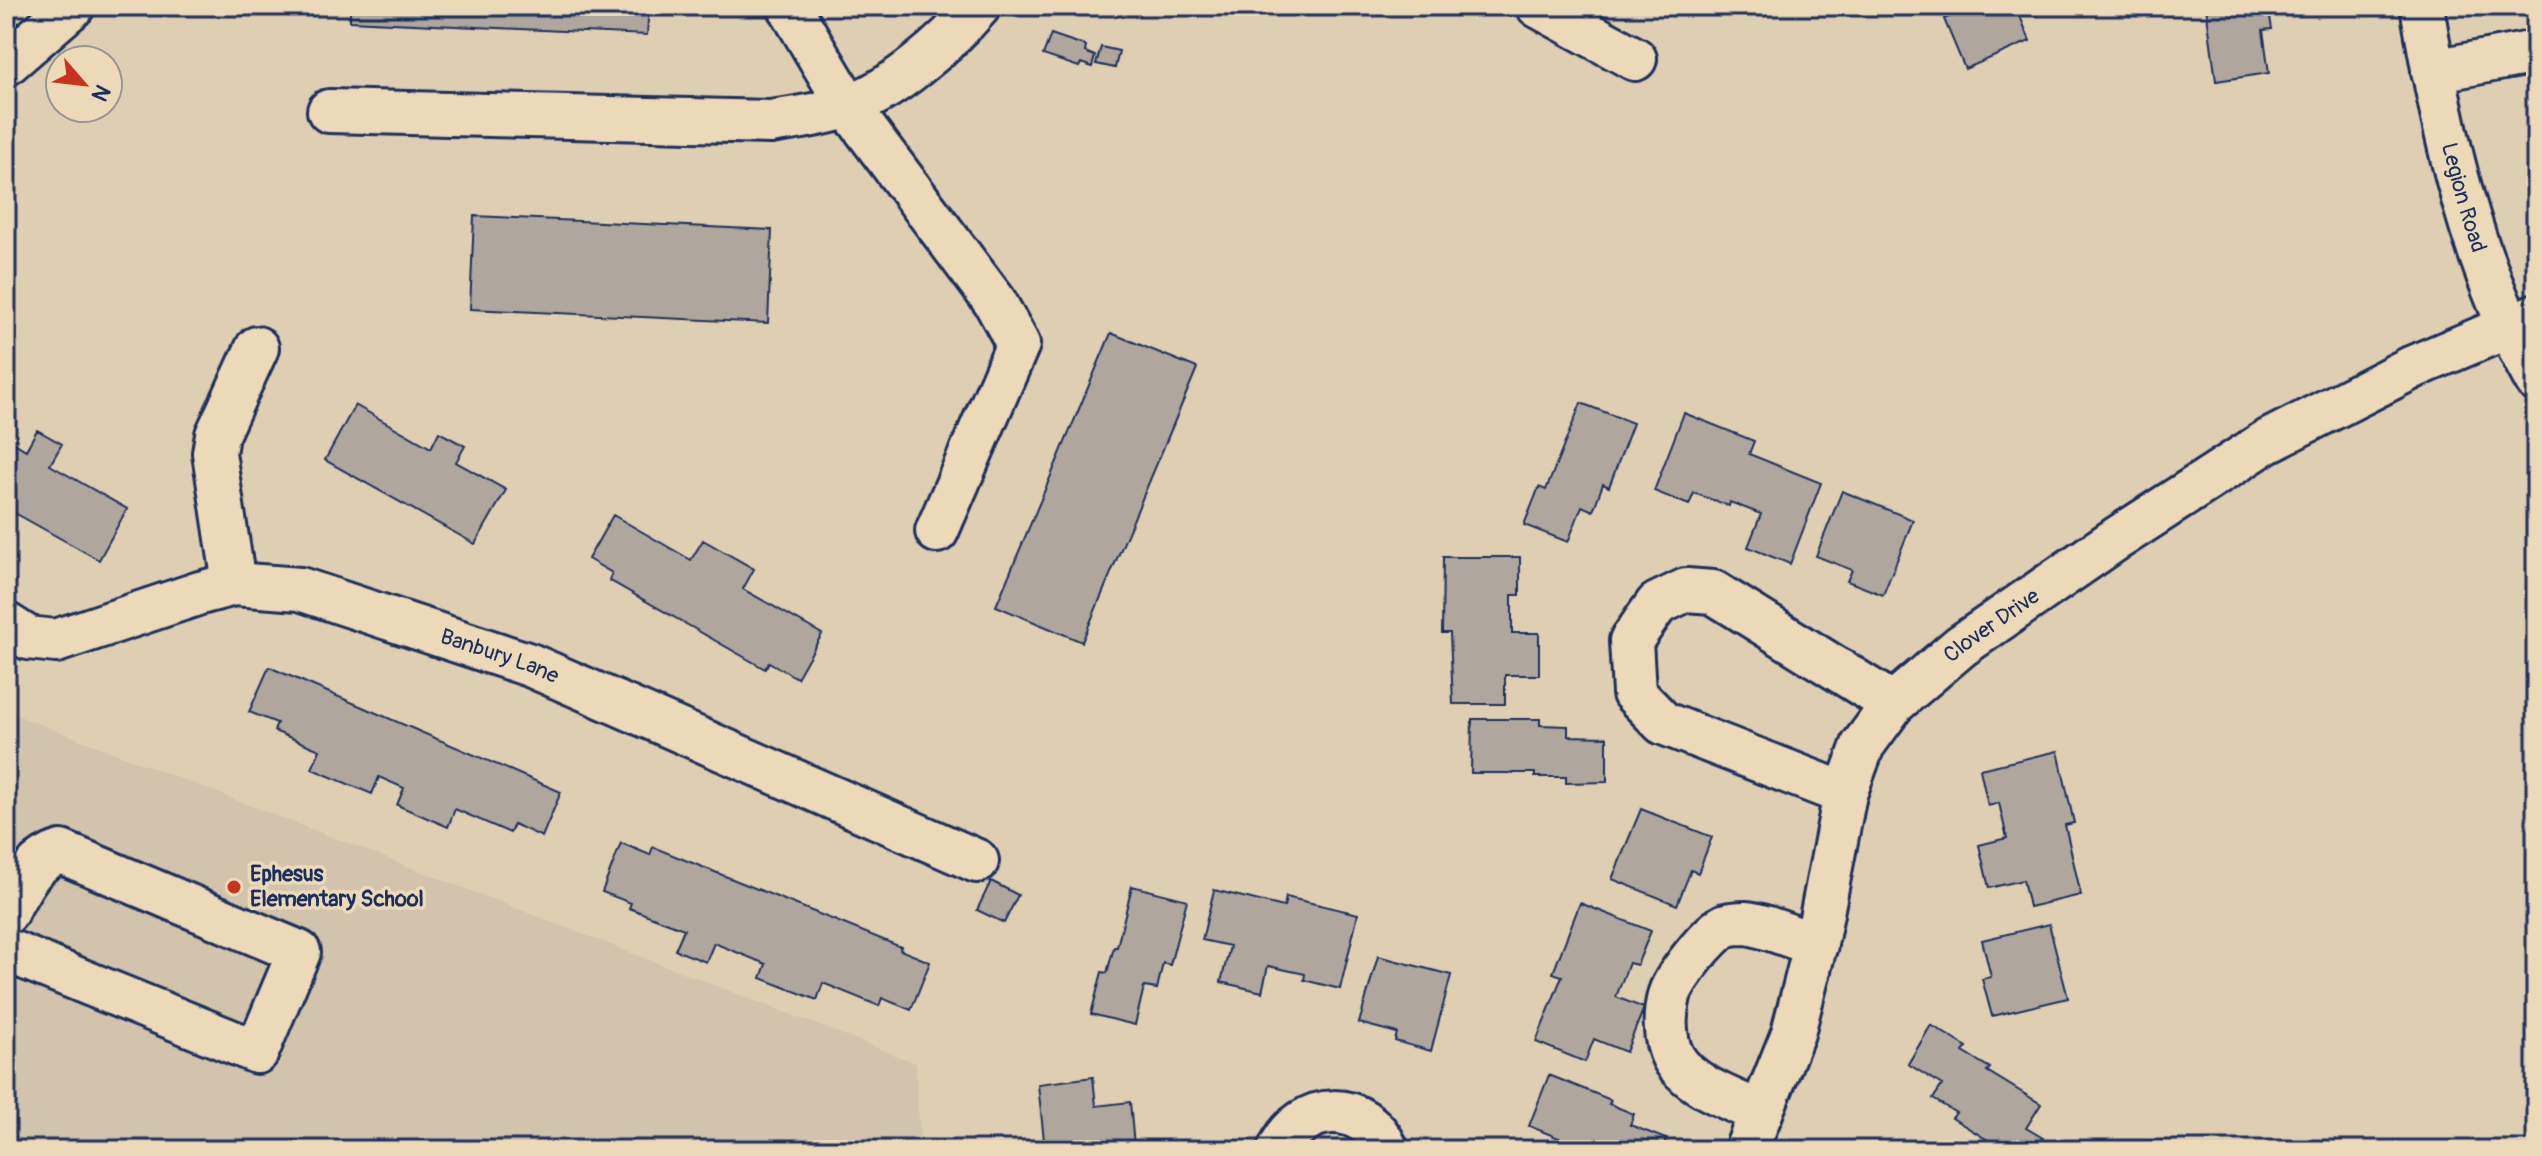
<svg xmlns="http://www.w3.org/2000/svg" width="2542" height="1156" viewBox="0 0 2542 1156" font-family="Pangolin,sans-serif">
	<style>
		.built { fill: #d1c3ac }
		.building { fill: #afa79d; stroke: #1b2f5e; stroke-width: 2 }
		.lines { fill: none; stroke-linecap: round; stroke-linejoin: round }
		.minor-casing { stroke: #1b2f5e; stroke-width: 48 }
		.minor { stroke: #ecd9b7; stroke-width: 42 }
		.poi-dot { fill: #c8321e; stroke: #ecd9b7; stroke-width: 3 }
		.labels { text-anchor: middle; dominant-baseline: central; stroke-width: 7; stroke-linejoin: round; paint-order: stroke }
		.street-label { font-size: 22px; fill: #1b2f5e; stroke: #ecd9b7 }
		.poi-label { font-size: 22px; font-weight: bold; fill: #1b2f5e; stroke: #ecd9b7; text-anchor: start }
	</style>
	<rect width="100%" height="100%" fill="#dfcfb2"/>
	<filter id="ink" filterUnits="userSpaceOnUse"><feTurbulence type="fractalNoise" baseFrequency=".0125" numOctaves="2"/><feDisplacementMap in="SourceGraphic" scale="16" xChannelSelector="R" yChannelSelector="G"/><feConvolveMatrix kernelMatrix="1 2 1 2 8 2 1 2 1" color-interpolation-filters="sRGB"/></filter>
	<g filter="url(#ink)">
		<path class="built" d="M6,711L916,1063L920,1150H6Z"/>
		<path class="building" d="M350,6H649L647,35L350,21Z
			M1974,6H2016L2030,41L1965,69L1944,19Z
			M2206,6H2260L2261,12L2269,11L2272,29L2263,30L2269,73L2216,81Z
			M1051,34L1086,46L1085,52L1095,56L1092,67L1081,63L1079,67L1043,55Z
			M1101,47L1119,51L1115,68L1096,64Z
			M474,216L772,230L768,323L470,309Z
			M1111,333L1197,368L1082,642L996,606Z
			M1581,403L1633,423L1609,487L1603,484L1593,511L1582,506L1568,542L1524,525L1539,487L1546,490Z
			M355,405L431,448L439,432L465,446L456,462L506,490L475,544L325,460Z
			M1684,413L1754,441L1749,454L1821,483L1790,564L1748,547L1761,514L1730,502L1729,506L1694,493L1689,505L1654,491Z
			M37,430L62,444L50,465L127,509L99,560L6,508V438L26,450Z
			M1842,491L1913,520L1883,595L1847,581L1852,570L1816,556Z
			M613,515L691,560L703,540L754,569L743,589L822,634L797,678L769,662L765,669L609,580L612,573L588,559Z
			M1443,557H1520V595H1512V633H1539V675H1505V704H1453L1450,633H1442Z
			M269,667L561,792L542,837L514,824L510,833L455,809L448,827L397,805L404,788L379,777L372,794L312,769L320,750L274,731L277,723L249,712Z
			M1472,719H1540V725L1568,726V736L1607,737V782L1566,783V777H1535V773H1471Z
			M2058,751L2074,823L2065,825L2081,895L2029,907L2023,880L1989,888L1979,845L2007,838L1999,803L1988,806L1980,769Z
			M1641,809L1712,837L1698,873L1691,870L1677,905L1612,879Z
			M621,843L650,855L653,847L901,947L900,950L930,962L911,1010L882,998L879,1006L823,983L817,1000L761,978L766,964L714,943L706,962L675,950L684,929L629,908L631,903L602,892Z
			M991,881L1018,895L1004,923L977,910Z
			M1132,886L1187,900L1170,965L1163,963L1157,989L1144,987L1135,1025L1091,1014L1102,972L1107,973L1114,947H1117Z
			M1214,890L1284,907L1286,897L1358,914L1340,989L1304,980L1305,974L1268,966L1262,992L1221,982L1230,946L1202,940Z
			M1580,903L1651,931L1637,965L1629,963L1616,997L1644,1008L1626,1052L1594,1039L1585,1062L1536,1042L1562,976L1553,973Z
			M2049,924L2068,998L1992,1016L1982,979L1991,977L1982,940Z
			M1378,956L1451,975L1431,1051L1395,1041L1397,1033L1359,1023Z
			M1931,1025L1967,1047L1963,1052L1990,1068L1987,1071L2041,1104L2026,1128L2043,1138L2035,1150H2004L1952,1118L1956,1113L1933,1099L1942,1085L1908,1064Z
			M1549,1075L1611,1100L1609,1104L1634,1114L1630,1125L1666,1139L1662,1150H1588L1529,1126Z
			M1093,1077L1096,1106L1130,1102L1134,1146L1096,1150H1045L1038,1084Z"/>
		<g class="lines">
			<defs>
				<g id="minor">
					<path d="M789,6L848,106L995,302L1018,344L937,531"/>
					<path d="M1538,6L1635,59"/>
					<path id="s1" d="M2422,6C2443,135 2472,265 2536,380"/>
					<path d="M6,64L73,6"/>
					<path d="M2433,71L2536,52"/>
					<path d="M329,111L771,122C796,118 821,115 845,107C891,93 948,42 979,6"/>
					<path d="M234,584L214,453L217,435L257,348"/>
					<path id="s2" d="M6,624L28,638L56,641L200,593L234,584L300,589L530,665L977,861"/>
					<path d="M1845,794L1663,723L1634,693L1631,641L1657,604L1686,590L1713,592L1893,704"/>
					<path d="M6,913C21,887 31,861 61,852L299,952L257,1052L6,950"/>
					<path d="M1761,1113C1732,1099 1689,1086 1673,1057C1664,1039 1664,1015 1669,996C1673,979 1710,932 1726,925C1730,924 1740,923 1745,923C1763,924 1796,939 1816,945"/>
					<path d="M1279,1150C1302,1100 1365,1099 1387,1150"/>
					<path id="s3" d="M1746,1150L1793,1033L1818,934L1845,794L1863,745L1893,704L1961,646L2116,539L2266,442L2413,367L2536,315"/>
				</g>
			</defs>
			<use href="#minor" class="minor-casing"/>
			<use href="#minor" class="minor"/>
		</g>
	</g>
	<circle class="poi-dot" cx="234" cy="887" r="8"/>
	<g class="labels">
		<g class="street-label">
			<text stroke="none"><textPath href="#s1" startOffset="196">Legion Road</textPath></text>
			<text stroke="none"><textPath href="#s3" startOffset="600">Clover Drive</textPath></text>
			<text stroke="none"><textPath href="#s2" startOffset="518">Banbury Lane</textPath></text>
		</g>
		<g class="poi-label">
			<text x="250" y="874">Ephesus<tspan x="250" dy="25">Elementary School</tspan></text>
		</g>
	</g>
	<rect width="2542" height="1156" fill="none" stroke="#ecd9b7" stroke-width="32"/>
	<rect x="16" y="16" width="2510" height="1124" fill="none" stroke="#1b2f5e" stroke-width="3" filter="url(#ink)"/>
	<g transform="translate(84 84) rotate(118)"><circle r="38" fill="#ecd9b7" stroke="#989593" stroke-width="2"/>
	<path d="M0-6L14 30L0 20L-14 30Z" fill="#c8321e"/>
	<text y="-12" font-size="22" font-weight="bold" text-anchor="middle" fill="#1b2f5e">N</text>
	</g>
</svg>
